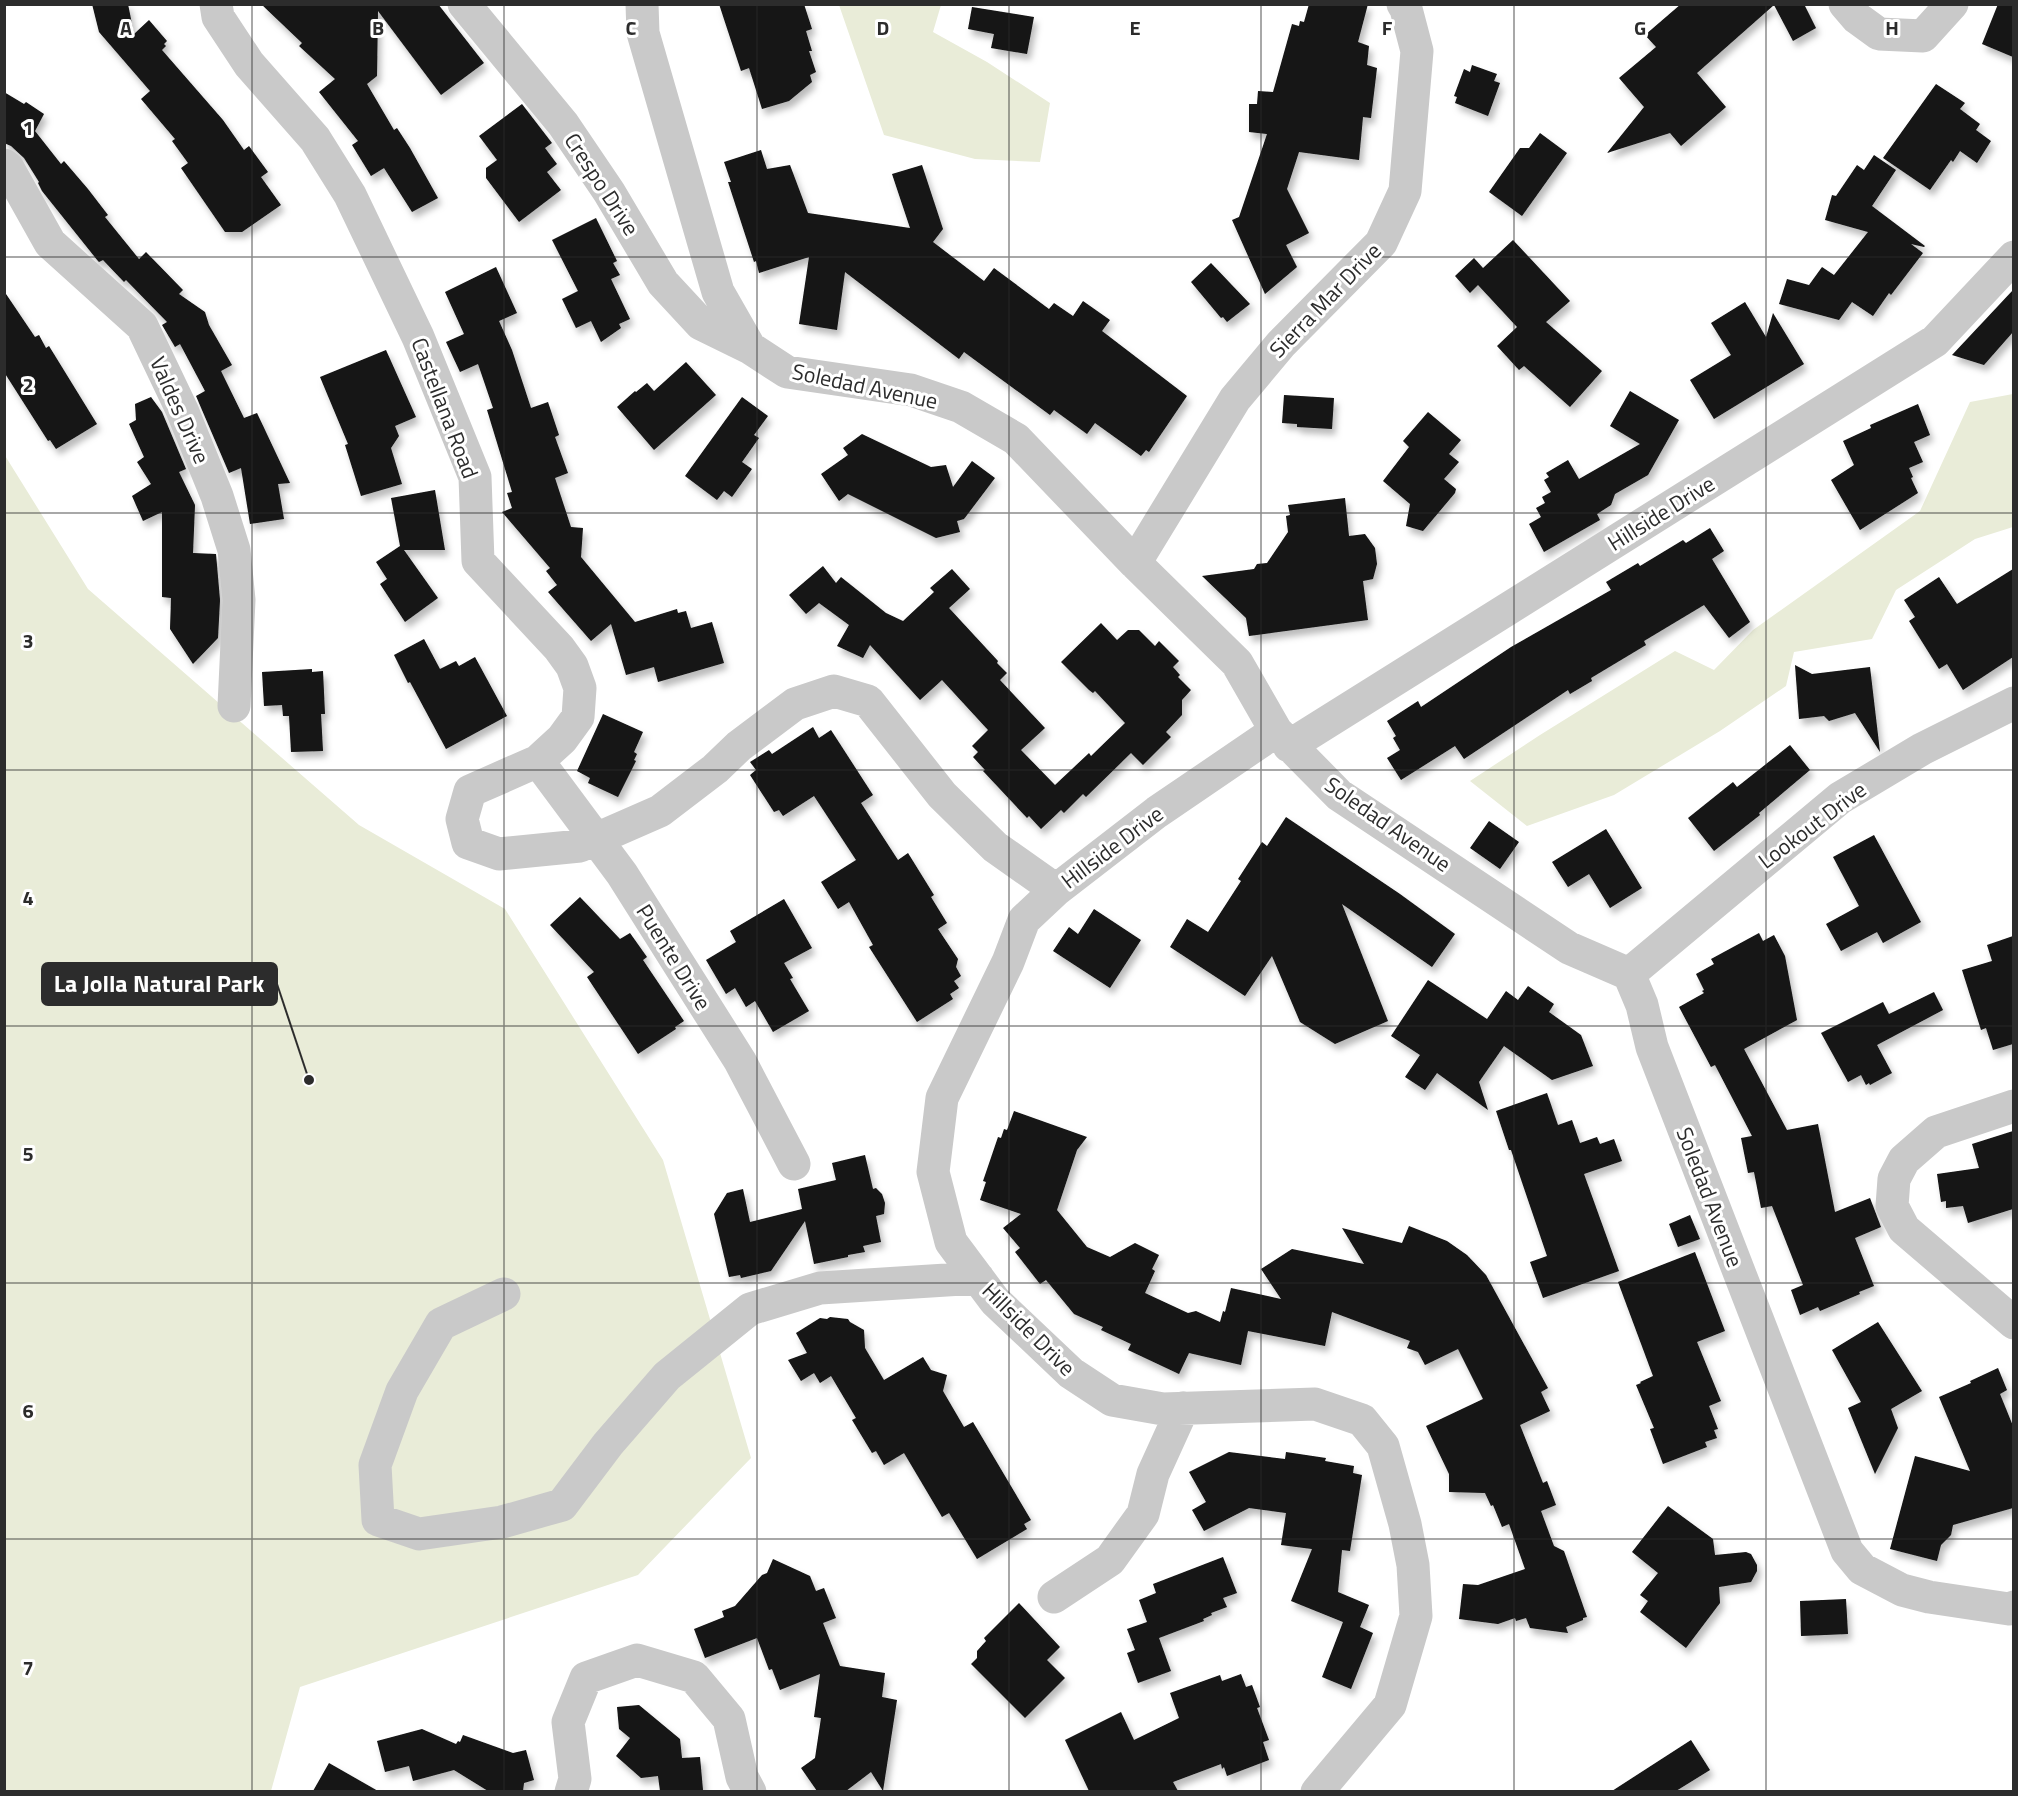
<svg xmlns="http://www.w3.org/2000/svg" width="2018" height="1796" viewBox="0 0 2018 1796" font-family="'Titillium Web',sans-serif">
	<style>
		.green { fill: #e9ecd8 }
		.building { fill: #131313; filter: url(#shadow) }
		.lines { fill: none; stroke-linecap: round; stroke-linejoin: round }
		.minor { stroke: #c9c9c9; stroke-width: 33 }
		.grid { fill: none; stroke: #2c2c2c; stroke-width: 1.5; stroke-opacity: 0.55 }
		.labels { text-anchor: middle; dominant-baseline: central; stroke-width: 6; stroke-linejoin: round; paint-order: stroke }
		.street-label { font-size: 22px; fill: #2c2c2c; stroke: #fff }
		.grid-label { font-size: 20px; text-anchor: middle; font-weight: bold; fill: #2c2c2c; stroke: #fff; stroke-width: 6; stroke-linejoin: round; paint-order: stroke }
		.leader { fill: none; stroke: #2c2c2c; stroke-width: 2 }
		.callout-dot { fill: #2c2c2c; stroke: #fff; stroke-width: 2 }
		.callout { fill: #2c2c2c; stroke: #2c2c2c; stroke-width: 2 }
		.callout-label { font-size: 24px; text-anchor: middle; font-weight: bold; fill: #fff }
	</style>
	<defs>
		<filter id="shadow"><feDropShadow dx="3.5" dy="6" stdDeviation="3" flood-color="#0004"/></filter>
	</defs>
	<rect width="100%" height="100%" fill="#fff"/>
	<path class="green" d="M839,5H941L933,32L987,62L1050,103L1040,162L975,159L884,135Z
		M2013,394V527L1975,539L1896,590L1872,639L1794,652L1786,686L1720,731L1614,795L1527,826L1470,781L1540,735L1675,651L1714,670L1753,630L1920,511L1970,402Z
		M4,454L88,589L359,825L505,909L663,1160L751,1458L638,1575L300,1687L271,1791H5Z"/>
	<path class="building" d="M92,4H128L134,34L149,20L167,41L164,44L166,46L162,50L223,120L244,150L249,146L268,172L261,177L281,205L242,232H225L181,168L188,163L172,141L175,139L141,99L150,91L99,32Z
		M261,4H438L484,63L441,95L378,11L377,76L367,84L394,130L397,128L410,148L438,198L412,212L384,168L371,176L352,145L358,141L319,92L335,79L299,46L302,43Z
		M719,4H804L812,29L806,31L812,51H809L816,72L810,75L812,82L789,101L762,109L749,68L741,71Z
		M1309,4H1368L1358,42L1369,46L1367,65L1377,68L1371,118L1363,117L1359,160L1299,152L1287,189L1309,233L1286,245L1297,267L1265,294L1232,220L1239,217L1267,134L1249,132V104H1257L1258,91L1273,92L1292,24L1299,26L1300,21L1304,22Z
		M1681,4H1804L1816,28L1793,41L1774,5L1697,73L1726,107L1681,146L1670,133L1607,153L1644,107L1619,78L1656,47L1645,35Z
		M1998,4H2013V57L1982,44Z
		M972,7L1034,17L1027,54L991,48L994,34L968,29Z
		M1472,65L1497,74L1494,81L1500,83L1488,116L1455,103L1457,97L1454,96L1464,69L1470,72Z
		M1936,84L1965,103L1960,109L1980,124L1976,130L1991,141L1977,163L1960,151L1953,162L1951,160L1930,190L1883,158Z
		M4,92L24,104L26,102L44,114L35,131L61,164L64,161L88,189L108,215L105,217L139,259L146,252L183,290L179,294L205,312L209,325L232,365L221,371L244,418L257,413L290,483L278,484L284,519L250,524L241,468L229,473L196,396L205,391L180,344L175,347L162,325L167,322L126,280L124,282L103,260L99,262L98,261L42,191L38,183L39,182L24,158L11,146L4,143Z
		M522,104L552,143L545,148L557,164L547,172L561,190L519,222L486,178V168L497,160L479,136Z
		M1540,133L1567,153L1522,216L1489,192L1520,148H1529Z
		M761,150L767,169L790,165L808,213L910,228L892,174L922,165L943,229L933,242L984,281L994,268L1049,309L1054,303L1073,316L1083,301L1110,320L1102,331L1187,396L1149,452L1146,450L1141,456L1095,423L1087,434L1054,410L1050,415L964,352L959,359L845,272L837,330L799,324L809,257L759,273L756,261L754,262L728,182H731L724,162Z
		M1874,155L1896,170L1872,206L1925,246L1924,247L1911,244L1923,253L1891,295L1889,293L1873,316L1852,302L1839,320L1779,304L1787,279L1809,285L1822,267L1834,275L1868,232L1825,220L1832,195L1836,196L1857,165L1864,170Z
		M596,218L617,261L613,263L620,275L611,279L630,319L619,324L621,328L601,342L591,321L576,328L562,299L578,291L552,240Z
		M1513,240L1570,301L1546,322L1602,371L1570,407L1524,366L1519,370L1497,346L1517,327L1478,285L1470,293L1455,276L1474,258L1483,268Z
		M1211,263L1250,304L1227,322L1223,317L1221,318L1191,282Z
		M496,267L517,313L499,321L512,350L531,408L548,402L559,435L555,437L568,473L555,478L571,527L583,528L581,557L635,622L677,609L678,613L686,611L691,628L712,622L724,663L658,682L654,667L626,675L611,624L591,641L548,592L557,585L546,571L550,568L502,512L512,508L507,493L512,492L487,410L493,408L478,364L460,372L446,342L464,334L445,292Z
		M2013,290V332L1984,365L1952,355Z
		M4,291L35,337L39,335L46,348L49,346L97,424L56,449L50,440L48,441L4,372Z
		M1745,302L1766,337L1773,313L1804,364L1714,419L1690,380L1731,355L1711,323Z
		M386,350L416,417L395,426L399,436L391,448L402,484L361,496L345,445L348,444L320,377Z
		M686,362L716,395L654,450L617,407L635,391L636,392L647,383L654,391Z
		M1630,391L1679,420L1648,475L1615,494L1611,505L1597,514L1600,520L1544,552L1529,524L1541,517L1536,508L1545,503L1542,497L1551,492L1544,480L1549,477L1546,473L1568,460L1579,479L1640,444L1610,426Z
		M1284,395L1334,398L1332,429L1297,427V424L1282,423Z
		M151,397L162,412L186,469L179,472L195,505L193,553L216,554L220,600L218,638L193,664L170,629L171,598L162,597V512L143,521L132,496L151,484L137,462L144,457L129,424L136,420L135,404Z
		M742,397L768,416L754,435L759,438L742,462L752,469L732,497L724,491L717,500L685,476Z
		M1918,404L1930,435L1914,442L1923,462L1909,468L1913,477L1911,478L1918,493L1860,530L1831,480L1854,465L1843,441L1871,428L1870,425Z
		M1428,412L1461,440L1449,454L1459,462L1444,479L1456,489L1455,493L1423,531L1406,526L1410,504L1383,481L1409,447L1403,441Z
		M862,434L931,467L946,465L953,487L972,461L995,478L964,519L957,521L960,532L936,538L848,494L839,501L821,474L848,455L843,448Z
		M435,490L445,550H404L438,598L405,622L380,584L387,579L376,562L400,546L391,498Z
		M1345,498L1349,536L1365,534L1375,548L1377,564L1373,579L1363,581L1368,620L1249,636L1246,618L1202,576L1254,569L1257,564L1267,563L1288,532L1286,516L1290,515L1288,505Z
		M1710,528L1724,551L1712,559L1750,622L1729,638L1704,605L1644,641L1646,645L1591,678L1592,681L1570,694L1568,690L1464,759L1455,746L1401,780L1387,758L1400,750L1393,738L1396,736L1387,721L1418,701L1421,707L1511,647L1611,590L1606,582L1638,563L1640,566L1683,540L1686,543Z
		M823,566L836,583L841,577L886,613L903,621L934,592L930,588L952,569L970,589L949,608L998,661L997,663L1007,673L1000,680L1045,728L1021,750L1055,785L1089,753L1091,756L1125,723L1095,691L1093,693L1089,690L1061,662L1101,623L1117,640L1128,630H1139L1155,646L1159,641L1179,661L1173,667L1180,675L1178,677L1191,690L1182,700V715L1166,732L1171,737L1143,765L1131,753L1086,797L1083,794L1064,813L1061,810L1041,829L1029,816L1027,818L983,771L985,770L973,757L978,752L972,746L988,730L942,680L920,700L870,645L863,658L837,646L849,625L819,603L806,614L789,595Z
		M2013,569V657L1963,690L1947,664L1939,669L1909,621L1915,617L1904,600L1939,577L1957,604Z
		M424,639L440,669L456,661L459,666L475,657L507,716L446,749L410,682L408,683L394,655Z
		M1795,665L1812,674L1870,667L1880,752L1855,713L1829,721L1824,716L1799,719Z
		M312,669V672L323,671L325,714H321L323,751L291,752L289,716H283L282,705L264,706L262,672Z
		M603,714L643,732L634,752L637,754L634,760L636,761L618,797L588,783L590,778L577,771Z
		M813,727L819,738L831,730L873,795L861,803L898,860L908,853L934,895L931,897L947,923L938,929L958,959L956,967L961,976L954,981L959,988L950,994L953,999L917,1022L869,947L873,945L849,902L838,909L821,882L856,860L814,796L783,816L779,810L774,812L750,775L756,770L750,762L769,750L772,754Z
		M1790,745L1810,770L1759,813L1760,815L1714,851L1688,818L1733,782L1737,787Z
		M1286,817L1400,894L1455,934L1432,967L1342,904L1388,1021L1335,1044L1300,1022L1272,956L1245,996L1170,947L1187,919L1208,932L1241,881L1238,879L1262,842L1267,846Z
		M1489,821L1519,842L1500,869L1470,848Z
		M1606,829L1642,888L1610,908L1589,874L1568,887L1552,862Z
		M1874,835L1921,922L1883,943L1877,932L1841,951L1826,924L1859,906L1833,857Z
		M580,897L620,939L630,933L647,957L643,960L684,1021L675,1027L676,1029L638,1054L587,977L594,972L550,925Z
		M784,899L812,948L784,963L793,978L790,979L809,1011L773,1032L755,1001L746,1007L735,988L726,994L706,960L736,942L730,931Z
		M1094,909L1141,940L1110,988L1053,951L1069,927L1078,934Z
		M1759,933L1763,941L1774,935L1785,956L1797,1020L1744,1049L1787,1130L1818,1124L1835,1212L1870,1198L1881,1227L1855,1238L1874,1286L1859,1292L1860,1294L1820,1311L1818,1307L1800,1315L1791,1290L1803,1285L1772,1206L1761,1208L1754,1172L1748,1173L1741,1138L1752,1136L1715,1065L1711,1067L1679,1007L1704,993L1702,991L1704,990L1696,974L1714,964L1711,959Z
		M2013,936V1044L1993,1050L1986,1028L1981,1030L1962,970L1992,961L1987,945Z
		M1428,980L1487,1019L1506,991L1518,1000L1528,986L1554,1004L1549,1012L1581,1035L1593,1066L1552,1080L1504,1046L1479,1082L1488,1110L1437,1073L1425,1090L1405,1077L1420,1055L1391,1036Z
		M1934,992L1943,1010L1877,1045L1892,1073L1870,1085L1869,1083L1866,1085L1861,1075L1848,1082L1821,1033L1883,1002L1889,1014Z
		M1547,1093L1558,1125L1572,1120L1580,1143L1597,1137L1600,1144L1614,1139L1622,1161L1584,1174L1619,1271L1543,1298L1530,1262L1547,1256L1511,1150H1509L1496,1111Z
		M1014,1111L1087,1137L1077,1150L1057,1210L1087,1247L1110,1257L1135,1243L1159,1255L1152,1269L1155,1271L1145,1293L1188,1313L1196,1311L1220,1322L1223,1311L1225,1312L1231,1288L1281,1299L1261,1269L1292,1249L1364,1264L1342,1228L1402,1243L1409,1226L1447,1241L1467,1255L1486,1275L1548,1388L1541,1392L1550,1411L1520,1425L1543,1483L1547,1481L1556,1505L1541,1511L1554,1546L1564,1551L1587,1617L1583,1618V1620L1566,1627L1568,1633L1530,1628L1526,1618L1516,1621L1515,1618L1498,1624L1459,1619L1463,1584L1478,1585L1525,1569L1509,1524L1502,1527L1493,1505L1491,1506L1485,1493L1449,1492V1474L1426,1426L1483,1399L1458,1349L1425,1365L1418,1352L1407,1348L1410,1341L1332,1312L1325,1346L1248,1331L1241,1365L1189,1353L1179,1374L1128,1350L1131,1344L1101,1330L1103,1327L1074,1314L1046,1280L1040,1284L1015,1252L1020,1248L1003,1228L1021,1214L980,1200L986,1182L983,1181L998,1137L1001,1138L1004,1129L1007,1130Z
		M2013,1131V1209L1968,1223L1963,1206L1946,1208V1201L1941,1202L1937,1174L1979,1168L1972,1144Z
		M865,1155L873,1189L876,1188L882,1194L885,1203L884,1214L876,1216L881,1242L863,1246L865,1252L848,1255V1257L814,1264L805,1221L771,1271L741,1278L740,1275L729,1277L714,1214L727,1193L743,1189L750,1222L802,1209L798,1189L836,1180L832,1163Z
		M1690,1215L1700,1239L1678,1247L1669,1224Z
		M1695,1252L1725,1331L1697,1342L1721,1401L1709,1406L1718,1429L1714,1430L1717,1438L1705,1442L1707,1447L1663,1464L1650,1429L1654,1428L1636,1385L1641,1383L1640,1382L1653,1376L1618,1282Z
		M830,1317L848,1319L850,1322L864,1330L865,1348L884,1380L923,1357L931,1370L947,1375L943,1391L964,1427L973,1422L1031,1520L1024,1524L1027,1529L977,1559L949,1513L942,1517L904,1453L884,1465L876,1451L872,1453L852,1420L856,1418L831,1376L820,1383L814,1373L801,1381L788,1360L807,1353L796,1333L820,1318L827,1319Z
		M1878,1322L1922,1391L1891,1409L1898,1428L1875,1474L1848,1408L1861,1402L1832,1350Z
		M1998,1368L2007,1390L2000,1394L2013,1426V1508L1953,1525L1951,1535L1941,1545L1937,1561L1890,1549L1915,1456L1970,1471L1939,1397L1971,1383L1970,1381Z
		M1229,1452L1285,1459L1286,1452L1326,1458L1325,1461L1354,1466L1353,1473L1362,1475L1350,1551L1342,1550L1338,1592L1369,1605L1360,1627L1373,1633L1351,1689L1322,1677L1343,1622L1291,1601L1312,1549L1281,1545L1286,1513L1249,1508L1204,1531L1192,1510L1206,1502L1189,1472Z
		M1668,1506L1713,1539L1715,1555L1746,1552L1751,1554L1757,1565V1571L1751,1582L1719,1587L1720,1603L1686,1648L1640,1612L1648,1601L1640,1595L1658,1573L1632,1552Z
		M1223,1557L1237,1593L1223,1598L1227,1607L1211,1613L1212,1615L1203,1619L1204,1621L1159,1638L1171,1671L1138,1683L1127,1653L1135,1650L1127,1629L1147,1622L1139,1600L1156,1593L1153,1584Z
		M773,1559L810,1576L816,1591L824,1588L836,1618L823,1623L840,1666L885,1673L882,1697L897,1700L883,1791L871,1772L846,1791H817L801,1768L815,1758L821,1718L814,1717L820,1674L780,1690L772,1669L769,1670L757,1638L705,1658L694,1629L724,1617L722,1611L735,1606L762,1575L767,1573Z
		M1846,1599L1848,1634L1801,1636L1800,1601Z
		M1019,1603L1060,1647L1047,1660L1065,1678L1025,1718L971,1664L977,1658V1651L986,1641L984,1638Z
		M1241,1674L1246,1687L1252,1685L1260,1707L1257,1708L1269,1740L1263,1742L1269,1760L1227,1776L1224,1767L1222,1769L1221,1764L1173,1782L1178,1791H1089L1065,1740L1121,1712L1134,1740L1179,1718L1170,1693L1220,1675L1222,1681Z
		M639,1705L680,1739L682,1758L700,1757L703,1790L660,1791L658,1776L641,1778L616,1756L630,1738L619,1729L617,1707Z
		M422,1729L456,1744L458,1741L460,1742L463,1735L513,1753L526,1750L534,1780L524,1783L523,1791H488L454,1770L413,1781L409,1766L385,1772L377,1741Z
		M1691,1740L1710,1770L1676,1791H1612Z
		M329,1763L378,1791H313Z"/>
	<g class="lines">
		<path class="minor" d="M216,4L218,17L249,64L315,139L350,195L418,337L475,477L478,561L559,648L572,666L580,688L578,717L562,739L538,761L470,791L462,819L468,843L499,854L580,846L660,811L715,769L739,746L795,704L834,691L868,701L942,795L995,847L1056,890
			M464,4L563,124L609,192L663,283L701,324L750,348
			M642,4L643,33L718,292L750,348L787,372L911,390L961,407L1016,439L1135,563L1237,663L1276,731L1339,795L1569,948L1629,974L1642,1005L1652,1047L1847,1551L1862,1569L1902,1590L1929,1597L2009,1609L2014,1607
			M1845,4L1857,18L1879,34L1923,36L1952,4
			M4,165L8,168L50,243L142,326L182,410L217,496L234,550L239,600L234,706
			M1135,563L1235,399L1281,344L1381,243L1405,191L1417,51L1406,9L1403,4
			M1276,731L1157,812L1056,890L1024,920L1008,962L942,1098L933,1172L951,1242L995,1301L1071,1373L1112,1400L1163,1409L1315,1404L1362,1420L1383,1446L1405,1524L1413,1565L1416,1616L1390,1705L1317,1792
			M1289,746L1935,341L2014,257
			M538,761L622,874L740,1061L794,1164
			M1629,974L1840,798L1922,749L2014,703
			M2014,1106L1936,1132L1904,1160L1894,1179L1892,1206L1904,1229L2014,1323
			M504,1294L441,1324L402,1391L375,1465L378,1520L419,1534L502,1522L562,1505L608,1444L667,1376L750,1309L820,1288L978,1278
			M1054,1597L1110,1560L1143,1514L1153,1474L1183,1408
			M571,1792L575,1779L568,1722L586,1678L637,1660L694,1677L729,1719L742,1777L750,1792"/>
	</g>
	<path class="grid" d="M252,4V1792M504,4V1792M757,4V1792M1009,4V1792M1261,4V1792M1514,4V1792M1766,4V1792M4,257H2014M4,513H2014M4,770H2014M4,1026H2014M4,1283H2014M4,1539H2014"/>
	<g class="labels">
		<g class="street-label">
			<text transform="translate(602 184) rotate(57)">Crespo Drive</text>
			<text transform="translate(1325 300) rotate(-46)">Sierra Mar Drive</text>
			<text transform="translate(865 386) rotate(12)">Soledad Avenue</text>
			<text transform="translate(445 408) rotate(69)">Castellana Road</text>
			<text transform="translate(180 410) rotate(66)">Valdes Drive</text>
			<text transform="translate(1661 513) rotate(-32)">Hillside Drive</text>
			<text transform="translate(1388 824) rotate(35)">Soledad Avenue</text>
			<text transform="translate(1812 825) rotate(-37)">Lookout Drive</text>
			<text transform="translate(1112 847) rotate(-37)">Hillside Drive</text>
			<text transform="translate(674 957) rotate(58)">Puente Drive</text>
			<text transform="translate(1710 1197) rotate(69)">Soledad Avenue</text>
			<text transform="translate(1029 1329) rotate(45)">Hillside Drive</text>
		</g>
	</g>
	<g class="grid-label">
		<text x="126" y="35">A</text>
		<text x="378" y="35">B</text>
		<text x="631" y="35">C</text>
		<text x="883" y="35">D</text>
		<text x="1135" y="35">E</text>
		<text x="1387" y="35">F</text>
		<text x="1640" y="35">G</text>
		<text x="1892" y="35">H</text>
		<text x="28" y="135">1</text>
		<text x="28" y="392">2</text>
		<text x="28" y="648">3</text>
		<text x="28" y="905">4</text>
		<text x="28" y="1161">5</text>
		<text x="28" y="1418">6</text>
		<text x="28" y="1675">7</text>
	</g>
	<path class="leader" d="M309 1080L277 984"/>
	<circle class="callout-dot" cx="309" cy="1080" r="6"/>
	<rect class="callout" x="42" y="963" width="235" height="42" rx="6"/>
	<g class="callout-label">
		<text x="159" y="992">La Jolla Natural Park</text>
	</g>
	<rect width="2018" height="1796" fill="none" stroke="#2c2c2c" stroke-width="12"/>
</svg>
